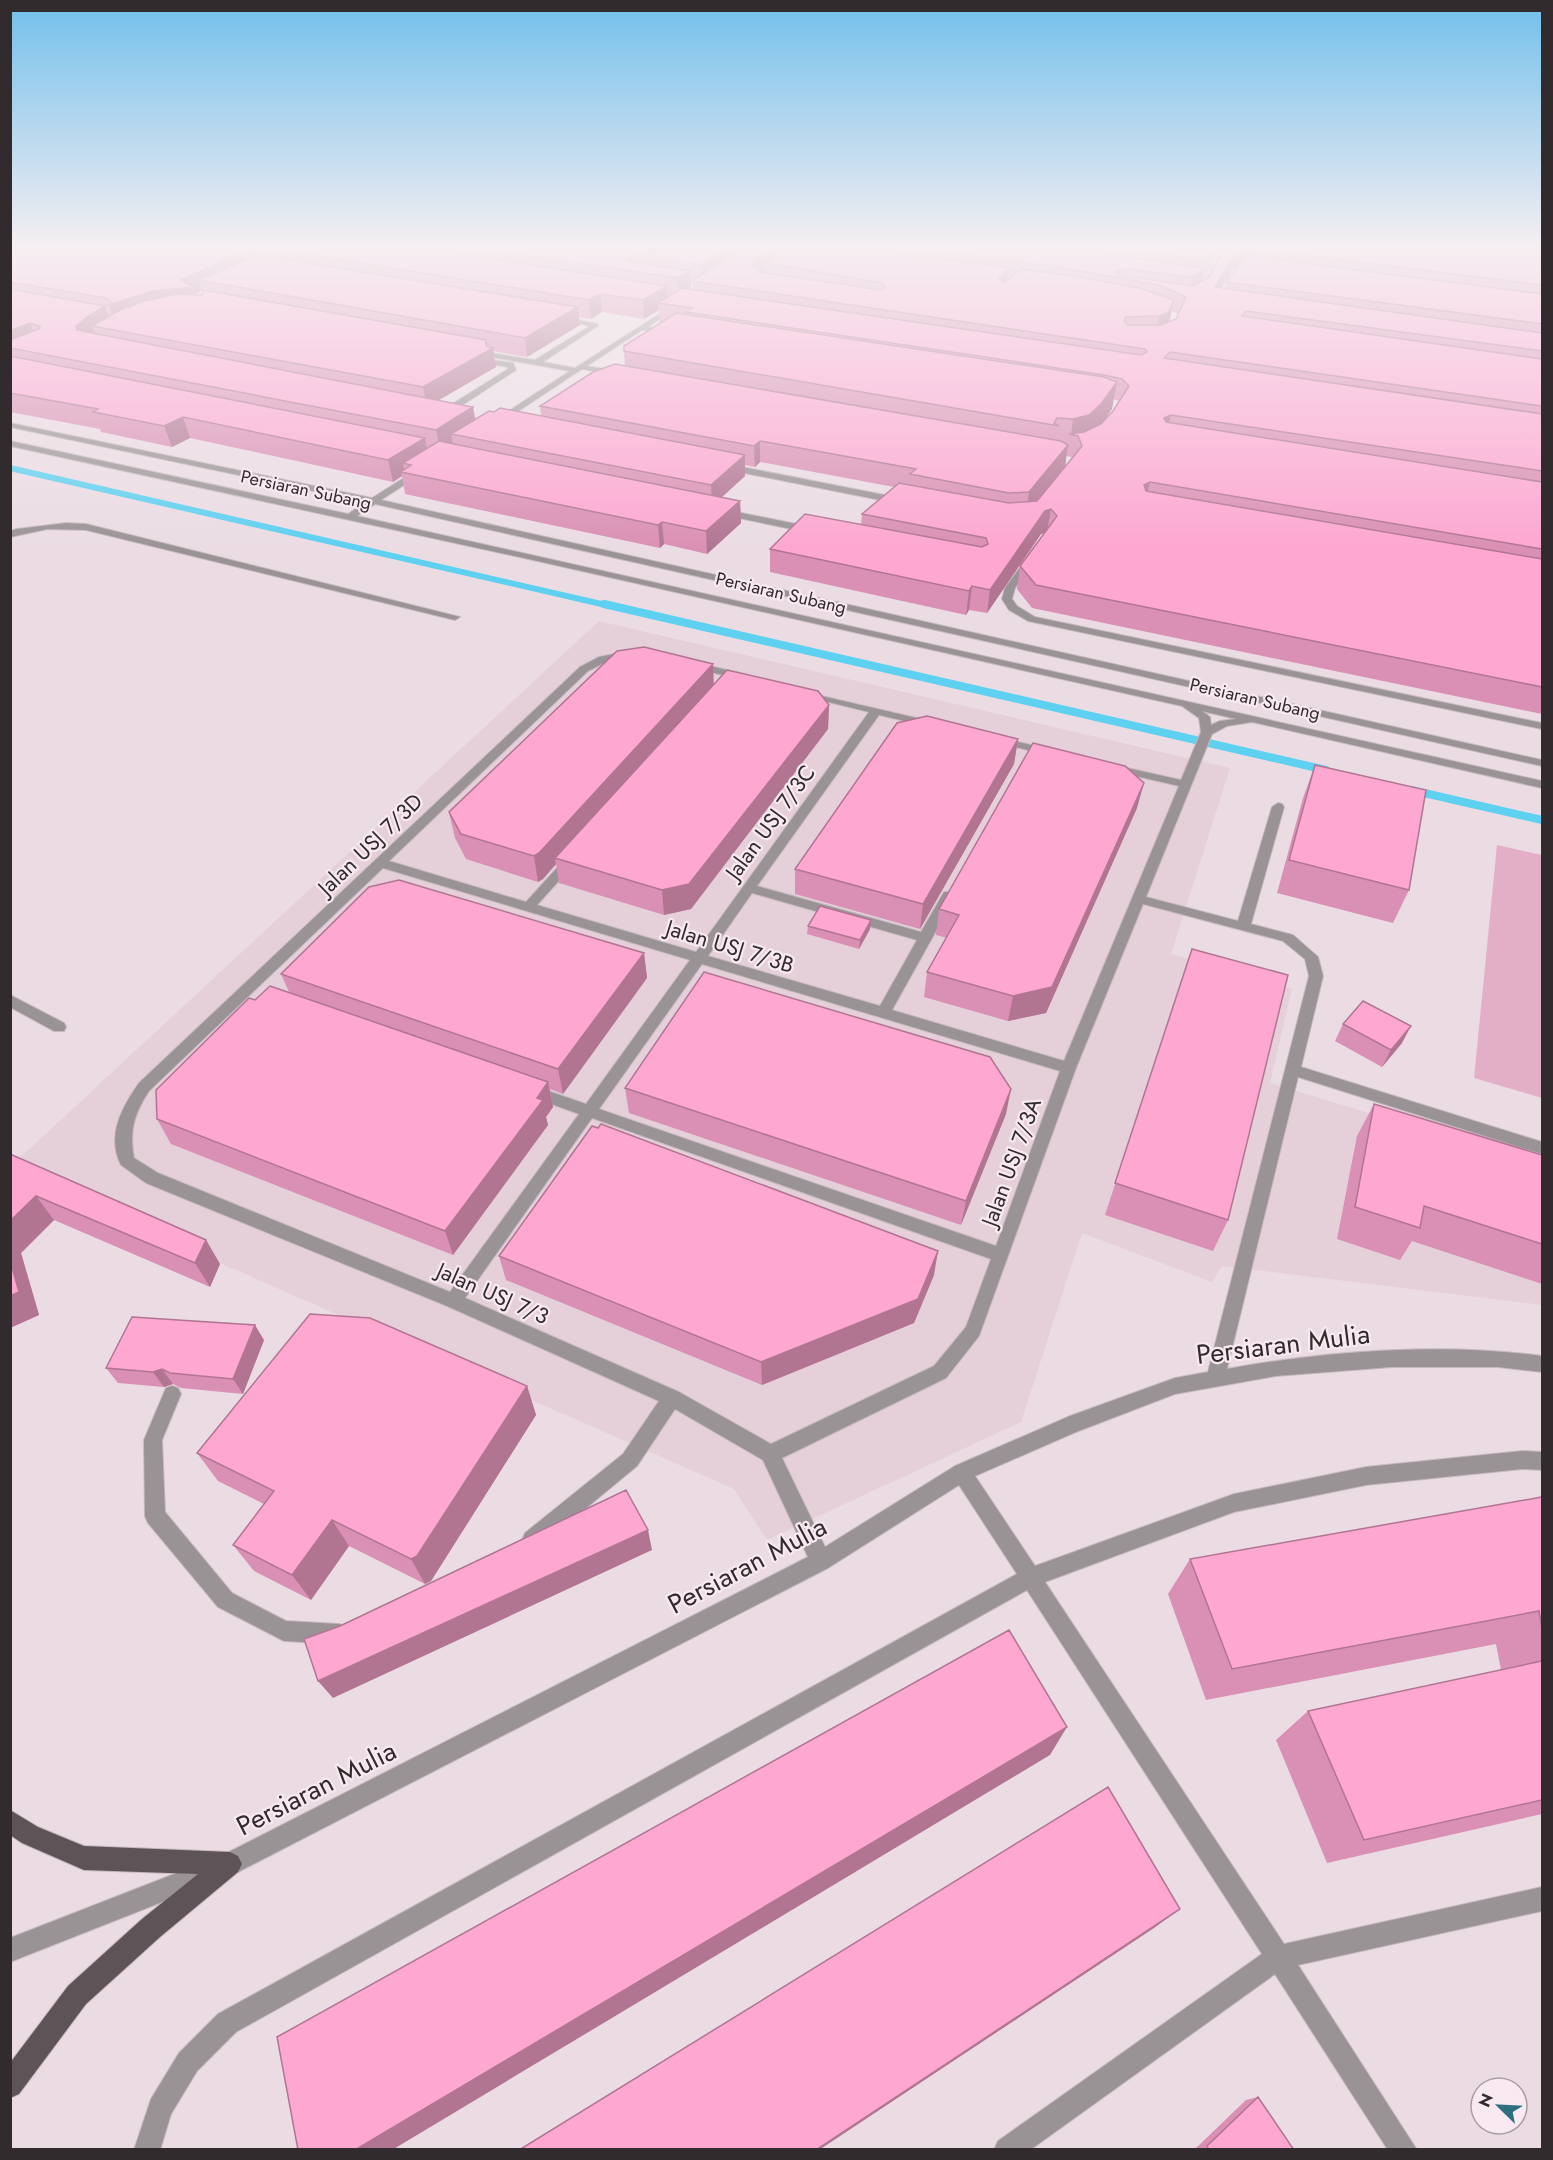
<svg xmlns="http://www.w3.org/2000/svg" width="1553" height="2160" viewBox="0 0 1553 2160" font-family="Jost,sans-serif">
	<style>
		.built { fill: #e5cfd9 }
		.green { fill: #e3afc7 }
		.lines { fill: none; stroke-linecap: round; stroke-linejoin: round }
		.stream-far1 { stroke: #5ed0f0; stroke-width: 6 }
		.stream { stroke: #5ed0f0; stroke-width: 8 }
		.minor-casing { stroke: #c6b9bf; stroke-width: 2 }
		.major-casing { stroke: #c6b9bf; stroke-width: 2 }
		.minor { fill: #999396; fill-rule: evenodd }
		.major { fill: #5e5458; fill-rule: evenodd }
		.wall { fill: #da90b4; fill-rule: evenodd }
		.shaded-wall { fill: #b17592 }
		.building { fill: #fda7d1; stroke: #b17592; stroke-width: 1.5 }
		.labels { text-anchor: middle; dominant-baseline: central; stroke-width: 4.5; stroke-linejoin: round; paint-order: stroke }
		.far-street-label { font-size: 18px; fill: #312b2e; stroke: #f9e9f0 }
		.street-label { font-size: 22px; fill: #312b2e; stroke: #f9e9f0 }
		.near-street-label { font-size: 27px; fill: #312b2e; stroke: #f9e9f0 }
	</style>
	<rect width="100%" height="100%" fill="#ebdce3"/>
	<path class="built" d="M599,621L1230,768L1171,954L1292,989L1270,1083L1542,1166V1305L1222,1266L1212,1282L1082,1233L1021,1422L767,1540L734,1489L11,1171V1166Z"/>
	<path class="green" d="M1497,845L1542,855V1098L1474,1078Z"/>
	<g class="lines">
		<path class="stream-far1" d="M10,468L610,606"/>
		<path class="stream" d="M604,604L1326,770
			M1411,790L1542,820"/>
		<defs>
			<path id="minor" d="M1256,246H1262L1252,262L1257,265L1254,267L1245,263Z
				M1205,260L1217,268L1208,288L1205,290L1202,288L1211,269L1202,262Z
				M675,304L677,307L648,327L672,331V333L642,330L587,366L621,372V376L582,369L499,424L492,422L570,371L475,354L472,350L535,360L590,326L558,318V316L598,324V326L543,362L575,368Z
				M491,360L513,363L516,370L444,417H438V413L508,369L507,367L491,364Z
				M10,423L372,498L418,469L422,472L421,474L381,500L1542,760V766L375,504L357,516L1542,781V788L1252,722L1227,726L1212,734L1146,897L1238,921L1272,807L1278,803L1282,804L1284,807L1251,924L1293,935L1318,957L1323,976L1301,1067L1542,1142V1154L1298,1077L1227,1369C1325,1351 1443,1342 1542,1356V1372L1498,1367H1392L1276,1376L1175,1394L1076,1432L975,1476L1035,1566L1234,1494L1366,1467L1522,1451L1542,1452V1470L1522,1469L1366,1485L1234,1512L1045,1582L1284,1944L1542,1887V1911L1298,1965L1417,2150H1388L1275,1974L1030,2150H994L998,2141L1262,1954L1027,1590L236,2032L197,2071L171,2114L160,2150H134L151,2099L179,2053L218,2014L1017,1574L959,1485L828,1568L238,1872L10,1962V1938L223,1855L808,1557L763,1460L675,1409L637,1466L539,1547L532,1550L525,1547L522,1540L525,1533L623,1454L659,1401L447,1306L146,1183L121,1165C106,1136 122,1107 139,1083L580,667L599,657L629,651L633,652V656L606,662L588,671L389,861L526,902L567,857H575V863L537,905L696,952L869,712L800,695V691L934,722V726L930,727L879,715L757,886L921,932L944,892H954L956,895L892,1010L1064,1061L1179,786L1110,770L1108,768L1114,765L1181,780L1201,732L1199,718L1182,706L533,560L10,446V441L348,514L366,502L10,427ZM1202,711L1236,719L1220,721L1211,725L1210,717ZM383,868L690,960L586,1104L534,1086L529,1088L526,1092L529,1096L579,1114L450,1292L158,1173L134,1158C129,1131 134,1114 149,1091ZM752,893L917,940L880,1006L708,956ZM1143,904L1283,941L1305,959L1309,976L1208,1372L1175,1378L1070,1416L955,1466L825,1547L782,1458L946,1378L979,1336L1076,1068ZM702,964L1060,1071L996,1246L599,1109ZM592,1118L991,1259L966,1327L934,1366L771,1444L679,1392L465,1298Z
				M727,464L900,498L904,501L900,504L724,469V465Z
				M722,509L811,527L816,530L811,533L719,514L718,512Z
				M66,523L86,524L460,617L455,620L86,530L48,529L10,537V531L17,529Z
				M1030,557L1035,560L1015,588L1012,599L1017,606L1035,617L1542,723V729L1028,621L1009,610L1002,599L1005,588L1027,558Z
				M694,662L747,675L748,677L743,680L690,667V663Z
				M997,737L1053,750L1055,752L1049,755L993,742V738Z
				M10,995L64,1023L66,1027L64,1031H54L10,1007Z
				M172,1386L178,1388L181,1394L162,1440L165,1512L232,1593L286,1621L339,1624L346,1627L349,1634L346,1641L339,1644L284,1641L218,1607L148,1523L145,1516L144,1440L166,1388Z"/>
			<path id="major" d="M10,1810L38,1827L84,1846L230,1852L238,1856L242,1864L238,1872L160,1937L86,2004L19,2094L10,2098V2063L68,1986L142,1919L198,1874L84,1870L22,1843L10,1835Z"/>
		</defs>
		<use href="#minor" class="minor-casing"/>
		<use href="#major" class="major-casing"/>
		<use href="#minor" class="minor"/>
		<use href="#major" class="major"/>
	</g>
	<path class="wall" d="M10,246H1253L1252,248L1254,257H1256L1259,246H1542V714L1032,608L1017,589L1020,566L1044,533L1041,534L987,613L969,610L966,615L770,572V549L861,525L862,514L894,487L760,462L755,467L745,465V476L722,497L740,501L741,523L707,554L664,544L660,548L405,494L402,476L393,482L190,438L172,447L101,432L100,429L10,412ZM1219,251L1216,264L1210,277L1205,279L1208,270L1211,257L1215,256ZM1236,268L1226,282L1225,288H1221L1233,269ZM690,281H692L693,289H691ZM202,291V295L195,294ZM659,310V322H661L624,351L625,366L540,406L541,416L494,412L475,419L438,400L496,367L493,351L527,357L580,325L579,317L591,319L602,312L644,319ZM1172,311L1178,314L1176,319L1169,322ZM1113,399L1119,401L1113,411L1103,422L1112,409ZM1066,456L1072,457L1065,467Z
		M714,684L829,705L828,729L691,909L664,915L559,883L556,864L543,879L538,882L466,859L455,838L449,812Z
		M1018,739L1014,764L920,929L795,894V869Z
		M1315,765L1409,890L1393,923L1277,893L1303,798Z
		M1137,808L1046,1013L1008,1021L924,997L927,972L947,938L936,935L939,909Z
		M808,926L870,929L859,949L807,934Z
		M1192,949L1228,1220L1213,1251L1105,1215Z
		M644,953L647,978L563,1094L550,1089L553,1107L546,1117L548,1125L453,1255L171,1144L157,1119L255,1000L289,992L281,974Z
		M1343,1024L1402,1043L1382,1067L1335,1041Z
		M625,1088L1006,1114L961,1225L629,1113Z
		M1374,1104L1542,1155V1284L1412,1241L1400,1260L1337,1239L1357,1136Z
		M598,1128L934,1275L914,1323L762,1385L506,1280L499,1256Z
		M10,1154L206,1240L220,1264L210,1287L54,1220L21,1253L39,1315L10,1328Z
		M264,1340L243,1394L181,1388L173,1384L164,1387L118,1383L106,1368Z
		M527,1386L536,1415L431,1581L425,1584L349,1546L311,1600L254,1571L233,1545L264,1504L218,1481L197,1453Z
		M1542,1497V1814L1327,1863L1276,1740L1308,1711L1501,1670L1496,1644L1206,1700L1168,1594L1190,1559Z
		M1258,2097L1294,2150H1197L1196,2148L1246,2100Z"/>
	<path class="shaded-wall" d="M257,246L261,264L199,280L202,291L195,294L199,305L115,323L109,305L180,280Z
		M654,246H690L649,257L648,247Z
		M730,246H748L701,283V265Z
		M774,246H781V259L765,263L766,270L753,280L752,262Z
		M1207,246H1223H1220L1219,251L1215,256L1211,257L1208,270L1205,280L1209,261L1205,258Z
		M1247,246H1253L1252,249H1256L1251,267L1233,269L1210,306L1215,287L1237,251Z
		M631,255L632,272L625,259Z
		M1009,267L1007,286L999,279Z
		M1121,268L1119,278L1115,272Z
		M1204,268L1200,287L1188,296L1192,277Z
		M690,271L691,289L679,297L678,278Z
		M667,286L668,304L658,303L659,310L644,319L643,300Z
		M600,294L602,312L591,319L589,300Z
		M1174,300L1170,319L1164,332L1156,336L1159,316Z
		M105,306L112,325L92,326L96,335L83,345L76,326L87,317Z
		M578,307L580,325L527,357L525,338Z
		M30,323L38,342L10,348V331Z
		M486,340L488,350L493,348L496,367L427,407L423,387Z
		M1117,382L1112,409L1096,432L1078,436L1071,435L1073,419Z
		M473,407L477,428L451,434L453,444L441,452L436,430Z
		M1171,415L1166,436L1164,418Z
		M183,417L190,438L172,447L164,426Z
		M425,438L429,459L411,465L403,463L405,473L401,472L402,476L393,482L388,460Z
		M760,441V462L755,467L754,446Z
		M1068,445L1065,467L1026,514L1029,492Z
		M745,455V476L712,506L711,485Z
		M1150,482L1145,504L1144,485Z
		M740,501L741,523L707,554L706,531Z
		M1051,509L1047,532L1041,534L987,613L990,590L1045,511Z
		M662,522L664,544L660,548L658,525Z
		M972,586L969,610L966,615L969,591Z
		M713,664L714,688L555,858L556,864L543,879L538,882L534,856Z
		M829,705L828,729L691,909L664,915L662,890Z
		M1018,739L1014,764L920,929L923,904Z
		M1144,783L1137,808L1046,1013L1008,1021L1013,996Z
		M871,920L870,929L859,949L860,940Z
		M644,953L647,978L563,1094L558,1069Z
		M1411,1026L1402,1043L1382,1067L1391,1050Z
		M548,1082L553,1107L546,1117L548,1125L453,1255L445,1231Z
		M1011,1089L1006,1114L961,1225L966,1201Z
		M36,1196L54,1220L21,1253L39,1315L10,1328V1221Z
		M206,1240L220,1264L210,1287L195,1263Z
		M938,1251L934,1275L914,1323L762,1385L761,1362Z
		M255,1325L264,1340L243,1394L233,1379Z
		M162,1369L173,1384L164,1387L153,1372Z
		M527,1386L536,1415L431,1581L425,1584L411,1559Z
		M332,1520L349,1546L311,1600L292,1575Z
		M648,1530L652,1550L333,1698L318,1681Z
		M1067,1727L1050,1755L392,2150H355Z
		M1180,1909L1154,1928L819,2150H816Z"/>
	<path class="building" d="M10,246H257L180,280L193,287L152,291L109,305L111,302L106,298L10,282Z
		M257,246H409L667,286L643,300L600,294L589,300Z
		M458,246H593L647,255L667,252L677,246H730L701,265L631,255L625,259L627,261L690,271L678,278Z
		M747,246H774L752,262V265L759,272L881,290L885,287L883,283L765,263L790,246H826L1009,267L999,279L1004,283L1021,269L1080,277L1139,288L1174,300L1168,313L1159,316L1126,317L1124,321L1128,325H1161L1176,319L1186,297L1159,285L1053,266L890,246H1046L1204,268L1192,277L1121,268L1115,272L1117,275L1192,286L1210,277L1223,251L1220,246H1248L1256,249L1237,251L1215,287L1542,333V351L1246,311L1242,316L1542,359V406L1170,352L1164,358L1542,414V471L1171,415L1164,418L1166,422L1542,482V549L1150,482L1144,485L1146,491L1542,559V687L1036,585L1020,566L1057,516L1051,509L1045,511L990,590L972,586L969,591L770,549L805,514L982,547L988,544L986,538L862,514L899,483L1009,503L1037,501L1082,446L1078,436L1069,434L1084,432L1101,424L1113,411L1129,386L1122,379L1104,375L686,312L692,308L658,303L682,288L1141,355L1147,352L1145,349L692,281Z
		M1093,246H1192L1206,248L1212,252L1209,261Z
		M1271,246H1478L1542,255V285L1271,251Z
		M258,255L578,307L525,338L199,280Z
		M1249,256L1542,294V324L1226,282L1245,257Z
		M10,289L105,306L87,317L76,326L77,330L473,407L436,430L10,348V340L39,329L40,326L30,323L10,331Z
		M203,290L486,340V346L493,348L423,387L92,326L118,311L144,301L178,294L202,295Z
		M676,313L1104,377L1117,382L1101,404L1089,415L1073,419L1057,418L1054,423L1059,426L624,351V346Z
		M10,356L425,438L388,460L183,417L164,426L93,412L98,409L10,393Z
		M615,364L1061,441L1068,445L1029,492L1009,493L910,474L916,469L760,441L754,446L540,406L593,372Z
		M500,408L745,455L711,485L451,434L489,411L494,412Z
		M439,441L740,501L706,531L662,522L658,525L401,472L411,465L403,463Z
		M644,647L713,664L539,853L534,856L461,834L449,812L617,651Z
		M727,670L818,691L829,705L689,884L662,890L555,858Z
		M927,716L1018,739L923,904L795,869L897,723Z
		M1033,743L1125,766L1144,783L1052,987L1013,996L927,972L959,915L939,909Z
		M1315,765L1426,790L1409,890L1289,860Z
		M399,880L644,953L558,1069L281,974L369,887Z
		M820,906L871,920L860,940L808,926Z
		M1192,949L1288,975L1228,1220L1115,1183Z
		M704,972L990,1057L1011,1089L966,1201L625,1088Z
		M270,986L548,1082L537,1098L543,1100L445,1231L157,1119L156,1090L249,998L255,1000Z
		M1363,1001L1411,1026L1391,1050L1343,1024Z
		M1374,1104L1542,1155V1244L1424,1206L1420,1228L1355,1207Z
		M601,1124L938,1251L918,1299L761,1362L499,1256L592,1126L598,1128Z
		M10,1154L206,1240L195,1263L36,1196L10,1221Z
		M10,1260L19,1292L10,1296Z
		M310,1314L370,1318L527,1386L417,1556L411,1559L332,1520L292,1575L233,1545L274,1491L197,1453Z
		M132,1317L255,1325L233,1379L170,1373L162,1369L153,1372L106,1368Z
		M626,1490L648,1530L318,1681L304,1639L340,1626Z
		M1542,1497V1628L1539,1611L1232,1669L1190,1559Z
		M1009,1630L1067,1727L355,2150H298L277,2037Z
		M1542,1661V1800L1364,1840L1308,1711Z
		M1108,1787L1180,1909L816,2150H519Z
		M1258,2097L1294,2150H1209L1207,2146Z"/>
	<linearGradient id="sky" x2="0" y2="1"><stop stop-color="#71bfeb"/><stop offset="0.45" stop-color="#f6eff2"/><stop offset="1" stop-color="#f6eff2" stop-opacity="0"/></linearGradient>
	<rect width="1553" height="549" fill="url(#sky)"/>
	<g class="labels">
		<g class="far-street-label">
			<text transform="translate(306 490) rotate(12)">Persiaran Subang</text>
			<text transform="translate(781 593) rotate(13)">Persiaran Subang</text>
			<text transform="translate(1255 699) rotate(13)">Persiaran Subang</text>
		</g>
		<g class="street-label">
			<text transform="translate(770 822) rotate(-54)">Jalan USJ 7/3C</text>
			<text transform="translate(370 844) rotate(-44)">Jalan USJ 7/3D</text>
			<text transform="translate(730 946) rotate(17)">Jalan USJ 7/3B</text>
			<text transform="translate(1011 1162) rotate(-70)">Jalan USJ 7/3A</text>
			<text transform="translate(493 1293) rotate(24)">Jalan USJ 7/3</text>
		</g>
		<g class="near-street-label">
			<text transform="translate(1283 1344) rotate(-7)">Persiaran Mulia</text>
			<text transform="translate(747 1565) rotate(-28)">Persiaran Mulia</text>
			<text transform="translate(316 1788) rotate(-27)">Persiaran Mulia</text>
		</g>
	</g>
	<rect width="1553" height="2160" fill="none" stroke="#312b2e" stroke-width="24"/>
	<g transform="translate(1499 2106) rotate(294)"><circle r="28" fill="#f9e9f0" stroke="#a99da2" stroke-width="1.5"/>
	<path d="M0-4.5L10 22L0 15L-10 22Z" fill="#2d6f81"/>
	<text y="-9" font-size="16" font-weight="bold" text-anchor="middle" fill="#312b2e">N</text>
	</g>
</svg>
